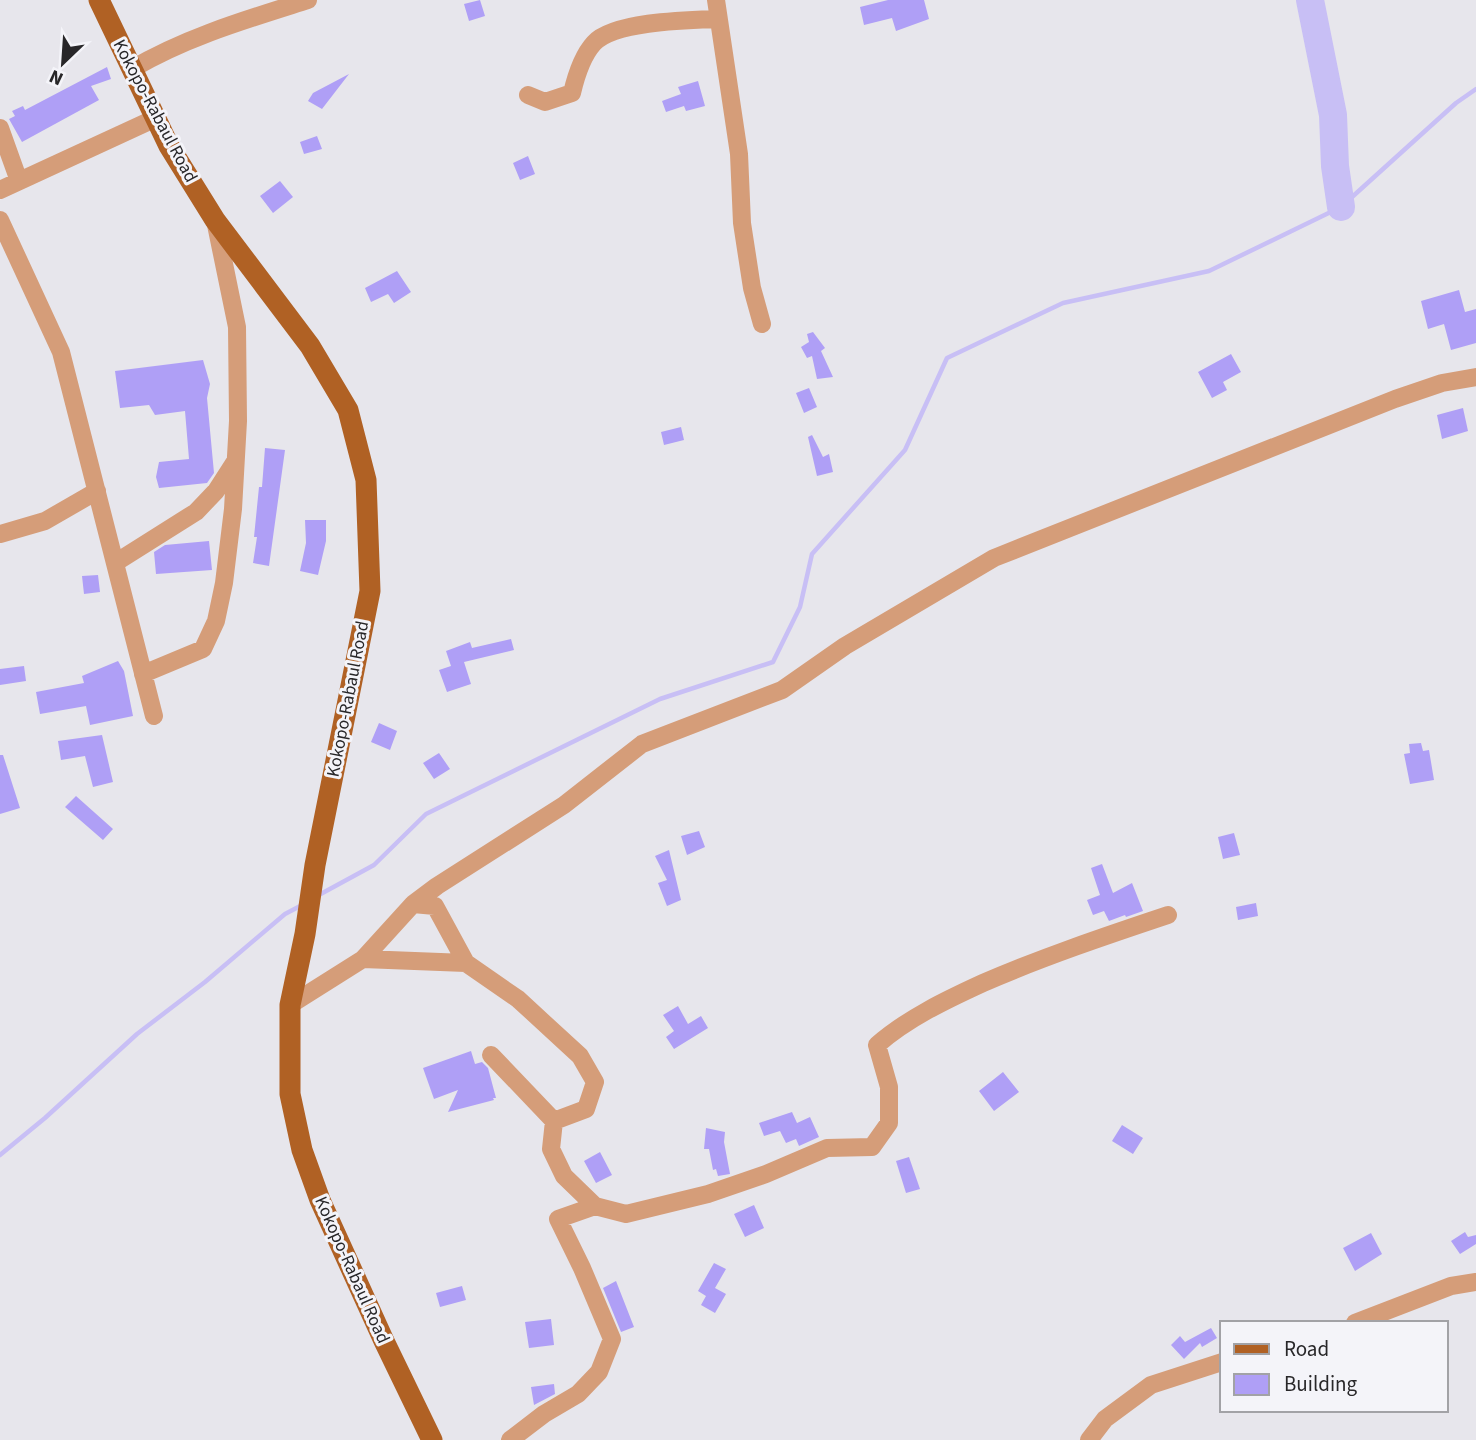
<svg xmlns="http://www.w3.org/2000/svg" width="1476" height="1440" viewBox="0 0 1476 1440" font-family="'Source Sans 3',sans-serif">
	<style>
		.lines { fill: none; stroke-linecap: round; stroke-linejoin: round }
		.stream { stroke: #c8bff5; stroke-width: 4.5 }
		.river { stroke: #c8bff5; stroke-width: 28 }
		.building { fill: #af9ff6 }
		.street { stroke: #d59d79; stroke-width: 18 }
		.primary { stroke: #b06124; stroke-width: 21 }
		.labels { text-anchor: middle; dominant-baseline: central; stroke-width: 6; stroke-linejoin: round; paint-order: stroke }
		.street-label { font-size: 18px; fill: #282729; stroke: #f4f4f9 }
	</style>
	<rect width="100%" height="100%" fill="#e7e6ec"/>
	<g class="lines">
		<path class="stream" d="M317,896L374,865L426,814L660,699L773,662L800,607L812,554L905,450L947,358L1063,303L1209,271L1341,207L1456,103L1476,89
			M0,1155L45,1118L137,1034L205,982L285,914L304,904"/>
		<path class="river" d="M1310,0L1333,115L1335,166L1341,207"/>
	</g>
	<path class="building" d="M480,0L485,16L469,21L464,4Z
		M888,0H924L929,19L896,31L892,18L864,25L860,7Z
		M107,67L111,79L91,86L99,100L22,142L9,119L15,116L12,111L23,106L25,110Z
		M349,74L322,109L308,101L313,93Z
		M698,81L705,106L686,111L684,106L666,112L662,101L681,94L678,87Z
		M317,136L322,149L304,154L300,142Z
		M528,156L535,174L520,180L513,163Z
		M280,181L293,197L273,213L260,196Z
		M397,271L411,292L394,303L388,294L371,302L365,288Z
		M1459,290L1465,312L1476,309V343L1451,350L1444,324L1428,329L1421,301Z
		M813,332L825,348L821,351L833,377L817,379L812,356L807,358L801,347L809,342L807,334Z
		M1231,354L1241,372L1223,382L1227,390L1212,398L1198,372Z
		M203,360L210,384L207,398L214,473L207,483L159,488L156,477L159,462L189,459L185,411L155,415L149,405L120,408L115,371Z
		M809,388L817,407L804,413L796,393Z
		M1463,408L1468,431L1442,439L1437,415Z
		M681,427L684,440L664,445L661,432Z
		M812,435L823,457L829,454L833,472L817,476L808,437Z
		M265,448L285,450L269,566L253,563L257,537H254L259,487H262Z
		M305,520H326V541L318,575L300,571L306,543Z
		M209,541L212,570L156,574L154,552L165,545Z
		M98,575L100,592L84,594L82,576Z
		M511,639L514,650L464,662L471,684L447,692L439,670L451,666L446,651L470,642L472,648Z
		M118,661L124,671L133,716L90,725L86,706L40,714L36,692L84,683L82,676Z
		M24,666L26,681L0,685V669Z
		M379,723L397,731L390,750L371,742Z
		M102,735L113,782L93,787L85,756L61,760L58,741Z
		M1421,743L1423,751L1429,750L1434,780L1410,784L1404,754L1410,753L1409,744Z
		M439,753L450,769L434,779L423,763Z
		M0,755H3L20,808L0,814Z
		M76,796L113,829L103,840L65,807Z
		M699,831L705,847L687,855L681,836Z
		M1234,833L1240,855L1223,859L1218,837Z
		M669,850L681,900L667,906L658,883L667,880L655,856Z
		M1102,864L1113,893L1132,883L1143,911L1126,917L1125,915L1109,921L1104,911L1093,915L1087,900L1100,895L1091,868Z
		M1256,903L1258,916L1238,920L1236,907Z
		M678,1006L688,1024L701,1016L708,1028L674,1049L666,1037L674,1031L663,1015Z
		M471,1051L475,1064L482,1062L488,1068L496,1098H493L494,1100L448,1112L458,1090L434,1099L423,1068Z
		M1003,1072L1019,1092L994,1111L979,1091Z
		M792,1112L797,1123L810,1117L819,1137L799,1146L796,1139L786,1143L780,1131L764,1136L759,1123Z
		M1122,1125L1143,1138L1133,1154L1112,1141Z
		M706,1128L725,1132L724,1142L730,1174L718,1176L716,1169L713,1170L709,1149H704Z
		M600,1152L612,1175L596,1183L584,1161Z
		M909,1157L920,1189L906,1193L896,1161Z
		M754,1205L764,1228L745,1237L734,1214Z
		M1465,1232L1468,1237L1476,1235V1244L1460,1254L1451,1241Z
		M1371,1233L1382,1254L1355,1271L1343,1248Z
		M714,1263L726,1269L715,1288L726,1294L715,1313L701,1305L706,1296L698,1291Z
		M616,1281L634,1327L621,1332L603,1288Z
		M462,1286L466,1300L440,1307L436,1293Z
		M551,1319L554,1345L529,1348L525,1322Z
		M1211,1328L1217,1338L1202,1347L1200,1343L1184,1359L1171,1345L1180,1336L1185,1342Z
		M554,1384L555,1394L534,1405L531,1387Z"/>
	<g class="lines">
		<path class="street" d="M716,0L739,154L742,223L752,288L762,324
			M132,69C186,37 248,19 308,0
			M528,95L545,102L572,93C576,76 582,56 594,43C614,21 689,20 718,19
			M0,128L19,181
			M0,190L156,118
			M0,220L61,352L154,716
			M0,534L45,521L97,491
			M115,563L196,512L216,491L234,463
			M143,674L203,649L216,621L224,583L233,509L238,421L237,327L215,220
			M413,904L437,886L564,805L642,744L782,690L845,646L994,558L1395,399L1442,383L1476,377
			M363,959L466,963
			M290,1005L363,959L413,904L435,906L466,963L518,999L580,1056L595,1082L586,1109L554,1121L551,1149L564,1176L595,1206L626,1214L708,1194L766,1174L827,1148L872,1147L889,1123V1087L877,1045C908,1018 946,1000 983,983C1043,957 1105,936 1168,915
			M491,1055L554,1121
			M1355,1323L1451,1286L1476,1282
			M510,1440L544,1414L578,1394L599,1372L612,1339L582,1268L558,1219L595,1206
			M1089,1440L1105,1419L1151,1385L1222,1362"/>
		<path class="primary" d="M99,0L169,146L215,220L310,346L348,410L366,480L370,591L315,865L305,934L290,1005V1094L302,1150L320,1200L384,1341L432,1440"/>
	</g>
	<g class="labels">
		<g class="street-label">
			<text transform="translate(155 111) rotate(62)">Kokopo-Rabaul Road</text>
			<text transform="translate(348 699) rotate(-79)">Kokopo-Rabaul Road</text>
			<text transform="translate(352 1270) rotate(66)">Kokopo-Rabaul Road</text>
		</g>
	</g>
	<rect x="1220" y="1321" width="228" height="91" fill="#f4f4f9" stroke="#a2a2a6" stroke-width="2"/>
	<rect x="1234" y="1344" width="35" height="10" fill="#b06124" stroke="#a2a2a6" stroke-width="2"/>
	<text x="1284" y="1356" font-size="21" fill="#282729">Road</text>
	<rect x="1234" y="1374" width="35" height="21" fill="#af9ff6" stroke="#a2a2a6" stroke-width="2"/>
	<text x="1284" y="1391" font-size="21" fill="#282729">Building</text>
	<g transform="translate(63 63) rotate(205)" stroke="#f4f4f9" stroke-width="5" paint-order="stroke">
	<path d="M0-5L12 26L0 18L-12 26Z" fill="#282729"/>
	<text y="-10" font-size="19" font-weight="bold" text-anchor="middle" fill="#282729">N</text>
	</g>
</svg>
